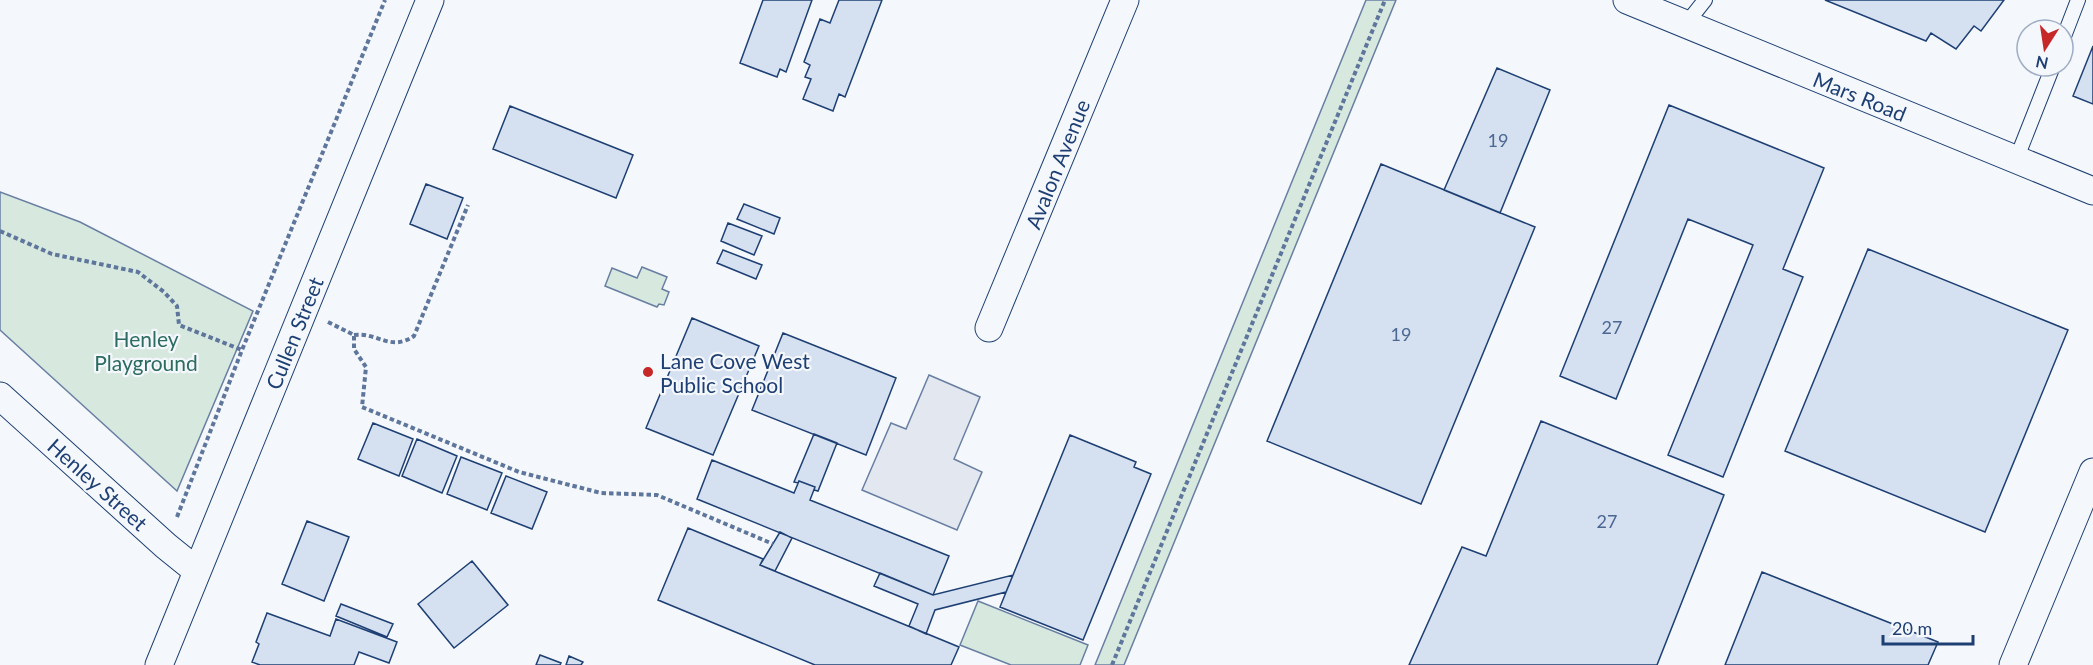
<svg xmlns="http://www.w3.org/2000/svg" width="2093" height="665" viewBox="0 0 2093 665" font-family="Lato,sans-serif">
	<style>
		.green { fill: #d7e8df; stroke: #687fa3; stroke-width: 1.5 }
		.parking { fill: #e3e8f0; stroke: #687fa3; stroke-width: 1.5 }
		.building { fill: #d5e0f0; stroke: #1d3f73; stroke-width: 1.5 }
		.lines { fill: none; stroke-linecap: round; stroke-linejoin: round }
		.service-casing { stroke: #1d3f73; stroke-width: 16 }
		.minor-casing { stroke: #1d3f73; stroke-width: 29 }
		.path { stroke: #5e769c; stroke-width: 4; stroke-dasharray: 4.5 3; stroke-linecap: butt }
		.service { stroke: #f4f7fb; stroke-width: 14 }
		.minor { stroke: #f4f7fb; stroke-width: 27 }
		.poi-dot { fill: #c62828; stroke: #f4f7fb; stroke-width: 2 }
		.labels { text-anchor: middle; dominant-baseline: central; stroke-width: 4.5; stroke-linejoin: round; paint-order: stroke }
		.number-label { font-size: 18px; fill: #4b6792 }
		.street-label { font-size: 21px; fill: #1d3f73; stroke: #f4f7fb }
		.park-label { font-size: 21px; fill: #2c6c60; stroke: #f4f7fb }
		.poi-label { font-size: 21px; fill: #1d3f73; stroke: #f4f7fb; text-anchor: start }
	</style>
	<rect width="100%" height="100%" fill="#f4f7fb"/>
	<path class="green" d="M1366,0H1396L1124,665H1095Z
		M0,192L80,222L253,311L177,491L0,330Z
		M642,267L667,277L662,289L669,292L664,305L659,304L657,307L605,286L612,268L637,278Z
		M978,601L1088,645L1080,665H1011L960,645Z"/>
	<path class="parking" d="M929,375L980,397L954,459L982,472L957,530L862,490L891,423L906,429Z"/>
	<path class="building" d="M763,0H812L786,72L780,69L777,77L740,63Z
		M839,0H882L845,97L839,94L833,111L803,99L811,79L805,77L810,65L804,62L820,19L830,23Z
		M1825,0H2004L1981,31L1974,26L1956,49L1931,33L1926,41Z
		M2093,46V104L2073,96Z
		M1497,68L1550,90L1500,213L1444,190Z
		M1669,105L1824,168L1783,269L1803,277L1723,477L1668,455L1753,245L1688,219L1616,399L1560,376Z
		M510,106L633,155L616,198L493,149Z
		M1381,164L1535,227L1421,504L1267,441Z
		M426,184L463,198L447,239L410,224Z
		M744,204L780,218L774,234L737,219Z
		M728,223L762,236L754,255L721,241Z
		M1868,249L2068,330L1985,532L1785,451Z
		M723,250L762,265L756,279L717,263Z
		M692,318L759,346L713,455L646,428Z
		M783,333L896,378L866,455L752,410Z
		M1541,421L1724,495L1657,665H1409L1462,547L1486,556Z
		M373,423L413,439L399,476L358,459Z
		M814,434L837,443L818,491L814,490L815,487L799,481L798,483L794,482Z
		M1070,435L1136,462L1134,467L1151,474L1083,640L1000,607Z
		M417,439L457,456L442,493L402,476Z
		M461,457L502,473L487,510L447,494Z
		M712,460L794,493L799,481L815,487L810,500L949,556L933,595L697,499Z
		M506,476L547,492L532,529L491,513Z
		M307,521L349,537L324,601L282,584Z
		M688,528L763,559L760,565L959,647L951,665H815L658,600Z
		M780,532L792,538L775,571L760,565Z
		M472,561L508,605L454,648L418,604Z
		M1762,572L1938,642L1928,665H1725Z
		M880,573L933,595L1013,575L1006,592L935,610L926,634L909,626L918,604L874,586Z
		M341,604L393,624L387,637L336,616Z
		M267,613L330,636L336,619L397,642L389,663L359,652L354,665H260L252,662L259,644L256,642Z
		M540,655L561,663L560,665H536Z
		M569,656L583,662L581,665H566Z"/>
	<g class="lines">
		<defs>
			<path id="service" d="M1686,24L1705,0
				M2063,39L2078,0
				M2016,160L2053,66"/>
			<path id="minor" d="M1627,0L2093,191
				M989,328L1125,0
				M0,396L166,546L197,571
				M159,665L430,0
				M2013,665L2093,472"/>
		</defs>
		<use href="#service" class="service-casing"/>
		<use href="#minor" class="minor-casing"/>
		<path class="path" d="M0,231L52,254L138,272L164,292L177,306L179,325L242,350
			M328,322L354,335V349L366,367L362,407L519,472L601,493L657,495L773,544
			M354,335C378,332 390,352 414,336L468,205
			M177,517L242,350L385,0
			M1112,665L1385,0"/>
		<use href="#service" class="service"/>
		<use href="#minor" class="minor"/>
	</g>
	<circle class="poi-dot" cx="648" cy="372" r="6"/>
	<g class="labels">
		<g class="number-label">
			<text x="1498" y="140">19</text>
			<text x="1612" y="327">27</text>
			<text x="1401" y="334">19</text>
			<text x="1607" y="521">27</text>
		</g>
		<g class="street-label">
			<text transform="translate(1860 96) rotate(22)">Mars Road</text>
			<text transform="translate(1057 164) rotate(-68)">Avalon Avenue</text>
			<text transform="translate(294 333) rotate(-68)">Cullen Street</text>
			<text transform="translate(98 484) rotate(42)">Henley Street</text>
		</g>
		<g class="park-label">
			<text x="146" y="338">Henley<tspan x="146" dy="24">Playground</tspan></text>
		</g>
		<g class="poi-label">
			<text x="660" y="360">Lane Cove West<tspan x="660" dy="24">Public School</tspan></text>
		</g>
	</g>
	<g transform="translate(2045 48) rotate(192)"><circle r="28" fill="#f4f7fb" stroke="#9eadc5" stroke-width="1.5"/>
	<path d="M0-4.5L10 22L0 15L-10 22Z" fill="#c62828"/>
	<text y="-9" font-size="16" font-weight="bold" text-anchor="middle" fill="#1d3f73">N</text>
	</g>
	<path d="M1883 635v9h90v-9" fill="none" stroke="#1d3f73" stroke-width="3"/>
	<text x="1892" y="635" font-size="18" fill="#1d3f73" stroke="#f4f7fb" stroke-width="4.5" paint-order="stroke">20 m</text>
</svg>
